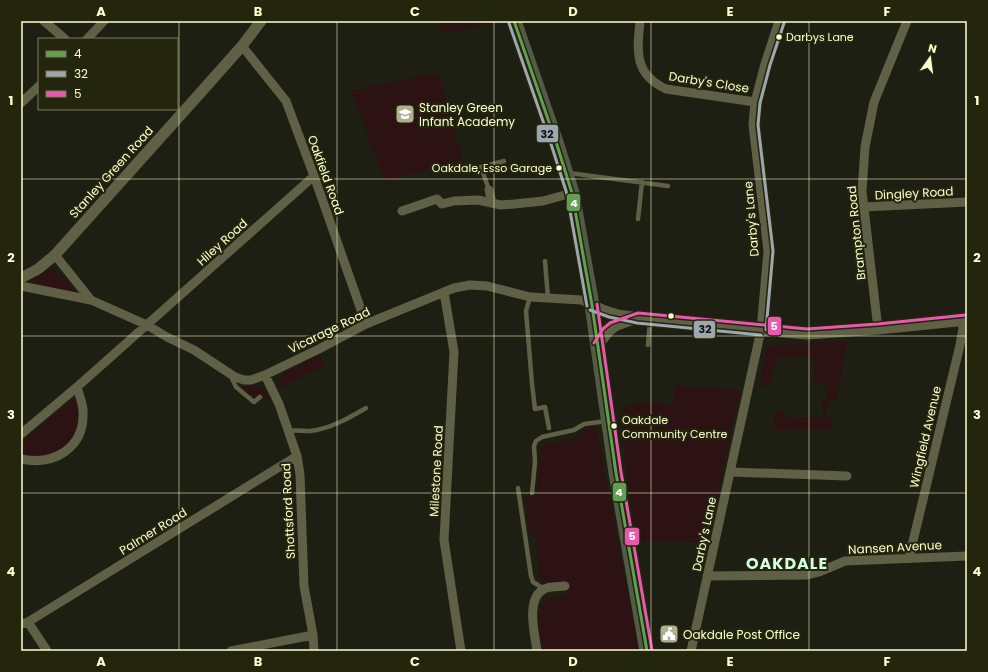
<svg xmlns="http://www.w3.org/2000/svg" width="988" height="672" viewBox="0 0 988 672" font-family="Poppins,sans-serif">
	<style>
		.green { fill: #2d1213 }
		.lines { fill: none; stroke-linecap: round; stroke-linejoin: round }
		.service { stroke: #606047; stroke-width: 4.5 }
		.minor { stroke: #606047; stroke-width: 9 }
		.tertiary { stroke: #606047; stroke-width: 11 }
		.trunk { stroke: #525c45; stroke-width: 15 }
		.bus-1-casing { stroke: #23250d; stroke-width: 6 }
		.bus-2-casing { stroke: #23250d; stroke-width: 6 }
		.bus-3-casing { stroke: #23250d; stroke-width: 6 }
		.bus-1 { stroke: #629e54; stroke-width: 3 }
		.bus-2 { stroke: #9ea7ad; stroke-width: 3 }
		.bus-3 { stroke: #e859ad; stroke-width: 3 }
		.grid { fill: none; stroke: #fdffd1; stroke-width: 1; stroke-opacity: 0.55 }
		.bus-dot { fill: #fdffd1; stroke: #23250d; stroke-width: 1.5 }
		.labels { text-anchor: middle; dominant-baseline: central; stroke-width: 4; stroke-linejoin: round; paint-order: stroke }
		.bus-label { font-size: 11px; fill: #fdffd1; stroke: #23250d; text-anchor: start }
		.street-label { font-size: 12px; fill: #fdffd1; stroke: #23250d }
		.poi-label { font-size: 12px; fill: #fdffd1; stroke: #23250d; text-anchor: start }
		.district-label { font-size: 16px; font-weight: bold; letter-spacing: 1px; fill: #d3ffe1; stroke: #23250d }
		.line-badge { stroke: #23250d; stroke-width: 1.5 }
		.badge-label { font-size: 11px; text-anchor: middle; font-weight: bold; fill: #fff }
		.pale-badge-label { font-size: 11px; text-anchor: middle; font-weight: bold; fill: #111 }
		.neatline { fill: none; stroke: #fdffd1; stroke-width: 1.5 }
		.grid-label { font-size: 13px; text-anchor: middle; font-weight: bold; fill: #fdffd1 }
	</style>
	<rect width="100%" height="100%" fill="#1e1f13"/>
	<path class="green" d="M445,21H502L443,34L440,22Z
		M438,73L463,160L385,181L351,91Z
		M50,267L62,277L74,291L72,292L29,281Z
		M847,341L836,402L828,401L825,417L833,419L831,429H774L775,411H786L788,420L823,416L822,400L827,399L824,382L815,383L813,357H777L769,386L759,385L766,350L774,345Z
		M319,353L325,365L280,388V380L284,372L295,368Z
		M241,386C256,386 263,383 269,399L265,400L261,395L255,399C249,397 243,391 241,386Z
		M675,386L740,390L708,542L640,541L638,537L635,535L624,455L625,435L621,411L629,404L661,402L659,405L673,406Z
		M76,397C86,423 70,452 43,457C36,458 28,456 21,456V443Z
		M589,426L595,427L597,431L639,651H542C540,637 533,607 548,599C554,597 562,597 567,595L565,580L544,584L540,581L535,534H530L525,499L529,496L537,495L539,460L542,447C552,440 563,443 574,438C580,435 582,429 589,426Z"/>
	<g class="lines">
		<path class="service" d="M569,173L668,186
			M489,190L481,167L504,161
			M638,219L642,182
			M545,261L548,298
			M530,297L526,311L532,384L535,409L545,407L549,428
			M648,345L650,320
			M231,376L236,387L254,402L260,397
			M288,431C296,430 303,431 310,431C330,429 349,418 366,408
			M518,488L531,576L533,582L544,589
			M532,493L535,462L534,446L536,441L542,437L574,430L584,424L607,421"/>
		<path class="minor" d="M44,21L65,39
			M640,21C637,52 634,74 666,89L755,102
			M87,39L104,21
			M242,46L286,101L314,176L366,324
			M21,103L39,86
			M489,190L492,203
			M863,207L967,202
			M402,211L437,199L442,204L454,201L478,200L501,205L514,204L543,201L572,193
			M55,255L91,300
			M21,286L91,300L147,325L167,337L194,350L235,377L244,380H251L265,375L319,349L366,324L454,288L470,285L487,286L530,297L581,300L592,305
			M444,292L454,352L444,540L461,651
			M878,329L862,191L865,147L874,102L907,21
			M265,375L279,404L297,456L300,475L304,586L313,635L314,651
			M21,434L77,387
			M21,459C54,466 85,448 83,411C83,403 79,395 77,387L314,176
			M730,472L847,476
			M909,558L960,345L963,328L961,320
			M707,576L807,575L819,572L845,561L967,556
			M28,622L47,651
			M21,624L28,622L297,456
			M231,651L313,635
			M537,651C535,634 525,599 544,589C549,586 559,587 565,586
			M691,651L761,330L768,251L753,125L755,102L765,64L779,21"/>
		<path class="tertiary" d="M21,278L38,269L55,255L194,100L242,46L261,21
			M592,305L602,310L618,315L638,318L703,325L807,334L878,329L967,320
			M598,346C609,327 614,325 635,319"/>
		<path class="trunk" d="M514,21L557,145L572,193L592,305L616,473L647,651"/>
		<defs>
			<path id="bus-1" d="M514,21L557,145L572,193L592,305L616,473L647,651"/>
			<path id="bus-2" d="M509,23L552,147L567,194L587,306
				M590,310L609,317L637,323L761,335
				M766,330L773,251L758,125L760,103L770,65L784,23"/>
			<path id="bus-3" d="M597,304L621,472L652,650
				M594,343L603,329L610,323L638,313L807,329L878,324L966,315"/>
		</defs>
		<use href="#bus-1" class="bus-1-casing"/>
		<use href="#bus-2" class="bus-2-casing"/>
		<use href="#bus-3" class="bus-3-casing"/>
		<use href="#bus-1" class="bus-1"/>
		<use href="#bus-2" class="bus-2"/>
		<use href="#bus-3" class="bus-3"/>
	</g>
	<path class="grid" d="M179,21V651M337,21V651M494,21V651M651,21V651M809,21V651M21,179H967M21,336H967M21,493H967"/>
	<defs>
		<symbol id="school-square" viewBox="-11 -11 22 22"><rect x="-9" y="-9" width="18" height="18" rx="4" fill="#afb18e" stroke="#23250d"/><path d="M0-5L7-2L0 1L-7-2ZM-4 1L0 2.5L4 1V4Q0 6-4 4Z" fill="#fff"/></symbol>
		<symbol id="civic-square" viewBox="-11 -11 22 22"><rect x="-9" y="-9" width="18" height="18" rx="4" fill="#afb18e" stroke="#23250d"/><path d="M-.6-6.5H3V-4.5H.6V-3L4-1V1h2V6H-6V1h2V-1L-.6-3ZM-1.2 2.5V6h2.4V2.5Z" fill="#fff"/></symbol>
	</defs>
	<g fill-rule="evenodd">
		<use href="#school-square" x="394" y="103" width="22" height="22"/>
		<use href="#civic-square" x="658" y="623" width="22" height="22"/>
	</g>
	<g class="bus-dot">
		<circle cx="779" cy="37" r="3.5"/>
		<circle cx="559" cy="168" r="3.5"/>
		<circle cx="671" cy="316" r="3.5"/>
		<circle cx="614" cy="426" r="3.5"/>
	</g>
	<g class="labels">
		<g class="bus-label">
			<text x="786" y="37">Darbys Lane</text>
			<text x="552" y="168" text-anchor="end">Oakdale, Esso Garage</text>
			<text x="622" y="420">Oakdale<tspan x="622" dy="14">Community Centre</tspan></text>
		</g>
		<g class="street-label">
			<text transform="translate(709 82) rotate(9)">Darby's Close</text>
			<text transform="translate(111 172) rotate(-48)">Stanley Green Road</text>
			<text transform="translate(326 175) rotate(70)">Oakfield Road</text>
			<text transform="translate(914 193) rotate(-3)">Dingley Road</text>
			<text transform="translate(751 219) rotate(-95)">Darby's Lane</text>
			<text transform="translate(856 233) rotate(-96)">Brampton Road</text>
			<text transform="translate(222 242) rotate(-42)">Hiley Road</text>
			<text transform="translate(329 330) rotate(-26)">Vicarage Road</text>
			<text transform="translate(925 437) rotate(-77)">Wingfield Avenue</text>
			<text transform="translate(436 471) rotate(-87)">Milestone Road</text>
			<text transform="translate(288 511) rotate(-93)">Shottsford Road</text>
			<text transform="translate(153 531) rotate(-32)">Palmer Road</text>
			<text transform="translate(704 534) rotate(-78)">Darby's Lane</text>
			<text transform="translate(895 547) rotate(-3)">Nansen Avenue</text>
		</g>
		<g class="poi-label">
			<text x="419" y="107">Stanley Green<tspan x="419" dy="14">Infant Academy</tspan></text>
			<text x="683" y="634">Oakdale Post Office</text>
		</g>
		<g class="district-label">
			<text x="787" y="563">OAKDALE</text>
		</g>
	</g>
	<g class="line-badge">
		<rect x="536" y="124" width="23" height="19" rx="4" fill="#9ea7ad"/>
		<rect x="566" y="193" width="15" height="19" rx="4" fill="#629e54"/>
		<rect x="767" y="316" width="15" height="20" rx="4" fill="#e859ad"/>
		<rect x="693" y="320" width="23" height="19" rx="4" fill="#9ea7ad"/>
		<rect x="612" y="482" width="15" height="20" rx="4" fill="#629e54"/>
		<rect x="624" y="527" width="16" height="19" rx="4" fill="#e859ad"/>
	</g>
	<g class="badge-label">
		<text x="574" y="207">4</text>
		<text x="774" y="330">5</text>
		<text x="619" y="496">4</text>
		<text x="632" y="540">5</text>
	</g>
	<g class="pale-badge-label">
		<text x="547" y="138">32</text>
		<text x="705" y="333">32</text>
	</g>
	<rect width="988" height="672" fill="none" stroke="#23250d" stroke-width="44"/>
	<rect x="38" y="38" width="140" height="72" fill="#23250d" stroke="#7a7c5b"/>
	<rect x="46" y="51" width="20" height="6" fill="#629e54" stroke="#7a7c5b"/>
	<text x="74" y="58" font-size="12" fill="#fdffd1">4</text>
	<rect x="46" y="71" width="20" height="6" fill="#9ea7ad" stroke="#7a7c5b"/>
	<text x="74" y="78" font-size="12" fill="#fdffd1">32</text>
	<rect x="46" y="91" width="20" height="6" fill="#e859ad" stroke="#7a7c5b"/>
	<text x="74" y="98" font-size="12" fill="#fdffd1">5</text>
	<g transform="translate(930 58) rotate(14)" stroke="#23250d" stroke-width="3" paint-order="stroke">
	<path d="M0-3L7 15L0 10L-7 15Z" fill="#fdffd1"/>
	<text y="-6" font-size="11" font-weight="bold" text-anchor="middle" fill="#fdffd1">N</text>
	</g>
	<rect x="22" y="22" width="944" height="628" class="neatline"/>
	<g class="grid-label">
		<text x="101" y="16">A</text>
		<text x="258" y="16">B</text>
		<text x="415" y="16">C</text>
		<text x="573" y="16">D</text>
		<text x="730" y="16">E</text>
		<text x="887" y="16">F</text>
		<text x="11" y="105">1</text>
		<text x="977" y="105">1</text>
		<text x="11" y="262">2</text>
		<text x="977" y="262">2</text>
		<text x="11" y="419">3</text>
		<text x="977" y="419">3</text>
		<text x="11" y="576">4</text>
		<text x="977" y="576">4</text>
		<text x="101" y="666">A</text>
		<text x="258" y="666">B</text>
		<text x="415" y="666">C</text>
		<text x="573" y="666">D</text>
		<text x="730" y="666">E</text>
		<text x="887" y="666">F</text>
	</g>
</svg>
